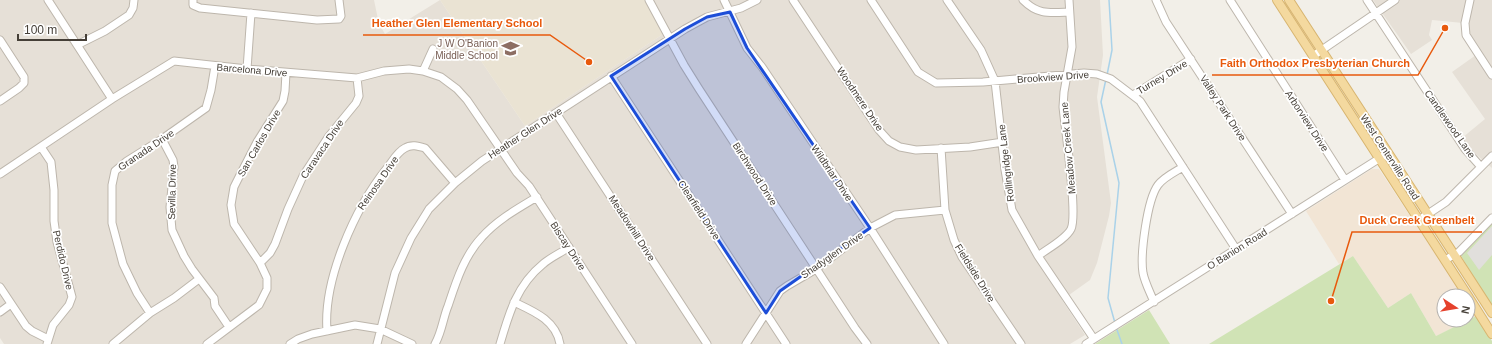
<svg xmlns="http://www.w3.org/2000/svg" width="1492" height="344" viewBox="0 0 1492 344" font-family="Helvetica,sans-serif">
	<style>
		.residential { fill: #e6e0d7 }
		.commercial { fill: #f2e5d5 }
		.education { fill: #eae3d3 }
		.green { fill: #d0e3b5 }
		.parking { fill: #e1dfdc }
		.lines { fill: none; stroke-linecap: round; stroke-linejoin: round }
		.stream { stroke: #aad2e9; stroke-width: 1.5 }
		.minor-casing { stroke: #bdb6ac; stroke-width: 9 }
		.major-casing { stroke: #d8b570; stroke-width: 10 }
		.minor { stroke: #fff; stroke-width: 7 }
		.major { stroke: #f4d99f; stroke-width: 8 }
		.marked { fill: #1d4ed8; fill-opacity: 0.2; stroke: #1d4ed8; stroke-width: 3; stroke-linejoin: round }
		.labels { text-anchor: middle; dominant-baseline: central; stroke-width: 3.5; stroke-linejoin: round; paint-order: stroke }
		.education-label { font-size: 10px; fill: #785e54; stroke: #fff; text-anchor: end }
		.street-label { font-size: 10px; fill: #453f37; stroke: #fff }
		.leader { fill: none; stroke: #e8590c; stroke-width: 1.5 }
		.callout-dot { fill: #e8590c; stroke: #fff; stroke-width: 1.5 }
		.callout-label { font-size: 11px; text-anchor: middle; font-weight: bold; fill: #e8590c; stroke: #fff; stroke-width: 3.5; stroke-linejoin: round; paint-order: stroke }
	</style>
	<rect width="100%" height="100%" fill="#f2efe8"/>
	<path class="residential" d="M0,0H374L379,24L385,34L440,0L525,126L663,34L656,17L645,0H1100L1103,55L1097,97L1111,203L1109,216L1097,263L1090,280L1062,300L1085,335L1070,344H4L0,338Z
		M1373,0H1492V168L1471,150L1462,138L1485,119L1452,72L1476,55L1463,23L1432,20L1429,35L1432,40L1411,54Z"/>
	<path class="commercial" d="M1372,169H1379L1463,296H1444V320H1468V304L1476,316L1436,336L1411,293L1388,308L1353,256L1339,264L1306,211Z"/>
	<path class="education" d="M440,0H645L656,17L663,34L525,126Z"/>
	<path class="green" d="M1492,221V307L1461,256Z
		M1353,256L1388,308L1411,293L1436,336L1476,316L1492,341V344H1209Z
		M1149,310L1170,344H1095Z"/>
	<path class="parking" d="M1492,226V255L1479,270L1467,253Z"/>
	<g class="lines">
		<path class="stream" d="M1107,75L1112,50L1109,0
			M1106,79L1101,102L1119,183L1108,298L1115,323
			M1116,327L1122,344"/>
		<defs>
			<path id="minor" d="M48,0L112,99
				M193,0V5L200,8L317,20L339,19L341,16L339,0
				M649,0L684,65L699,89L855,328L867,344
				M724,0L747,48L762,67L870,228L944,344
				M793,0L879,130L889,141L900,147L916,150L970,147L1003,142
				M871,0L918,72L936,83L983,82L1084,73L1097,74L1111,79L1140,101L1236,249
				M947,0L981,50L995,81L1005,170L1012,210L1038,256L1094,339
				M1023,0C1038,15 1049,13 1069,12
				M1156,0L1166,22L1292,214
				M1230,0L1345,180
				M1367,0L1465,149L1481,167
				M1470,0L1465,23L1466,35L1492,75
				M0,40L24,77V83L19,88L0,101
				M77,45L105,31L129,15L133,8L134,0
				M1313,56L1395,0
				M247,69L251,13
				M423,71L433,49
				M611,76L786,344
				M1133,95L1191,59
				M556,113L707,344
				M162,139L173,160L174,167L170,207L172,230L184,256L192,269L214,298L215,306L229,327
				M41,147L51,162L54,190V221L57,242L72,297L69,305L53,325L47,344
				M941,148L945,210L954,240L962,257L1021,344
				M0,174L112,99L174,61L247,69L357,78L384,71L409,69L423,71L441,77L457,89L467,100L517,173L529,186L632,344
				M1419,220L1446,202L1492,156
				M1038,256C1047,249 1066,239 1071,229C1078,215 1065,128 1063,107L1064,92L1072,47L1069,0
				M1445,260L1459,252L1492,218
				M260,263L270,253L275,244L288,209L303,176L329,136L356,103L359,96L357,78
				M0,287L26,326L32,331L48,339
				M514,302C533,311 556,320 560,344
				M1154,302C1150,292 1145,283 1143,273C1140,255 1147,200 1158,185C1164,177 1175,172 1183,167
				M0,312L11,304
				M150,313L137,293L123,264L112,223V185L115,171L127,161L162,139L206,108L211,90L215,66
				M327,331C323,279 355,208 387,168C392,162 397,152 405,148C411,144 418,146 425,148L455,183
				M113,344L150,313L174,298L199,279
				M207,344L259,305L267,289V278L260,263L234,224L231,205L234,187L240,175L257,142L283,101L285,91L286,73
				M290,344L298,339L312,334L355,325L380,329L412,344
				M377,344L395,273L411,238L429,209L455,183L482,161L685,29L707,17L741,8L757,0
				M435,344C442,332 443,318 448,306C456,282 464,256 482,237C497,220 517,209 537,197
				M500,344C509,313 517,285 543,264C551,257 561,253 569,247
				M746,344L780,291L787,286L816,269L870,228L895,215L945,210
				M1086,344L1388,153"/>
			<path id="major" d="M1277,0L1468,296
				M1289,0L1492,313
				M1468,296L1492,334"/>
		</defs>
		<use href="#minor" class="minor-casing"/>
		<use href="#major" class="major-casing"/>
		<use href="#minor" class="minor"/>
		<use href="#major" class="major"/>
	</g>
	<path class="marked" d="M730,12L747,48L870,228L780,291L766,313L611,76L685,29L707,17Z"/>
	<defs>
		<symbol id="school-bare" viewBox="-9 -9 18 18"><path d="M0-5L7-2L0 1L-7-2ZM-4 1L0 2.5L4 1V4Q0 6-4 4Z" fill="#8d6e63" stroke="#fff" stroke-width="2.5" paint-order="stroke"/></symbol>
	</defs>
	<g fill-rule="evenodd">
		<use href="#school-bare" x="498" y="36" width="25" height="25"/>
	</g>
	<g class="labels">
		<g class="education-label">
			<text x="498" y="43">J W O'Banion<tspan x="498" dy="12">Middle School</tspan></text>
		</g>
		<g class="street-label">
			<text transform="translate(252 70) rotate(5)">Barcelona Drive</text>
			<text transform="translate(1053 77) rotate(-4)">Brookview Drive</text>
			<text transform="translate(1162 77) rotate(-31)">Turney Drive</text>
			<text transform="translate(860 99) rotate(56)">Woodmere Drive</text>
			<text transform="translate(1223 108) rotate(57)">Valley Park Drive</text>
			<text transform="translate(1307 121) rotate(57)">Arborview Drive</text>
			<text transform="translate(1450 124) rotate(55)">Candlewood Lane</text>
			<text transform="translate(525 133) rotate(-33)">Heather Glen Drive</text>
			<text transform="translate(259 143) rotate(-60)">San Carlos Drive</text>
			<text transform="translate(1068 148) rotate(-95)">Meadow Creek Lane</text>
			<text transform="translate(322 149) rotate(-56)">Caravaca Drive</text>
			<text transform="translate(146 150) rotate(-34)">Granada Drive</text>
			<text transform="translate(1390 157) rotate(57)">West Centerville Road</text>
			<text transform="translate(1006 163) rotate(-97)">Rollingridge Lane</text>
			<text transform="translate(832 173) rotate(56)">Wildbriar Drive</text>
			<text transform="translate(755 174) rotate(57)">Birchwood Drive</text>
			<text transform="translate(378 183) rotate(-55)">Reinosa Drive</text>
			<text transform="translate(172 192) rotate(-89)">Sevilla Drive</text>
			<text transform="translate(699 210) rotate(57)">Clearfield Drive</text>
			<text transform="translate(632 228) rotate(57)">Meadowhill Drive</text>
			<text transform="translate(568 246) rotate(57)">Biscay Drive</text>
			<text transform="translate(1237 249) rotate(-32)">O Banion Road</text>
			<text transform="translate(832 255) rotate(-35)">Shadyglen Drive</text>
			<text transform="translate(63 260) rotate(77)">Perdido Drive</text>
			<text transform="translate(975 273) rotate(58)">Fieldside Drive</text>
		</g>
	</g>
	<path class="leader" d="M589 62L550 35H363M1445 28L1418 75H1212M1331 301L1352 232H1482"/>
	<g class="callout-dot">
		<circle cx="589" cy="62" r="4"/>
		<circle cx="1445" cy="28" r="4"/>
		<circle cx="1331" cy="301" r="4"/>
	</g>
	<g class="callout-label">
		<text x="457" y="27">Heather Glen Elementary School</text>
		<text x="1315" y="67">Faith Orthodox Presbyterian Church</text>
		<text x="1417" y="224">Duck Creek Greenbelt</text>
	</g>
	<g transform="translate(1456 308) rotate(102)"><circle r="19" fill="#ffffff" stroke="#b5b2af"/>
	<path d="M0-3L7 15L0 10L-7 15Z" fill="#e5412c"/>
	<text y="-6" font-size="11" font-weight="bold" text-anchor="middle" fill="#453f37">N</text>
	</g>
	<path d="M18 34v6h68v-6" fill="none" stroke="#453f37" stroke-width="2"/>
	<text x="24" y="34" font-size="12" fill="#453f37" stroke="#ffffff" stroke-width="3" paint-order="stroke">100 m</text>
</svg>
